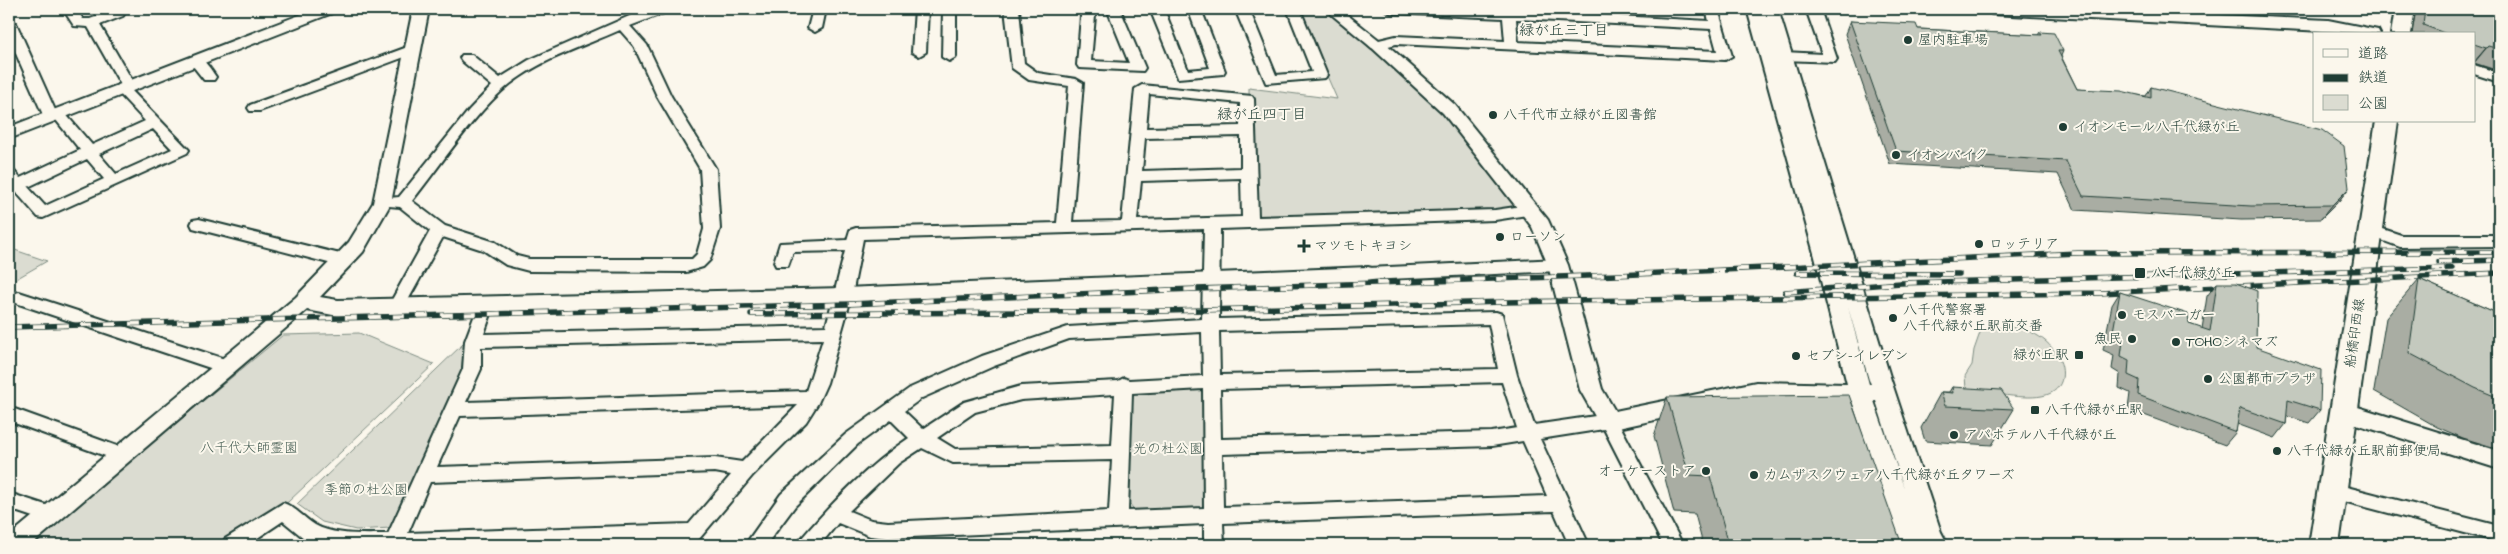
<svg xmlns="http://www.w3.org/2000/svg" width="2508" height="554" viewBox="0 0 2508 554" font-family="'Architects Daughter','Klee One',sans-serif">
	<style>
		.green { fill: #dbdcd1; stroke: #7d8c82 }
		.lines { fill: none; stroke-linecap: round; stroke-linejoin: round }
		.minor-casing { stroke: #1f3d34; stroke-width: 4 }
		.tertiary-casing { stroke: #1f3d34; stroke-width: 4 }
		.primary-casing { stroke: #1f3d34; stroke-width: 4 }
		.minor { fill: #fbf7ec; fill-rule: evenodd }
		.tertiary { fill: #fbf7ec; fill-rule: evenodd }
		.primary { fill: #fbf7ec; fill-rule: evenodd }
		.rail-casing { stroke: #1f3d34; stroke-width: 5.5 }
		.rail { stroke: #fbf7ec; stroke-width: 4; stroke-dasharray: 12; stroke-linecap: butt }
		.wall { fill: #a9ada3; stroke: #1f3d34 }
		.shaded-wall { fill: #898d85; stroke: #1f3d34 }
		.building { fill: #c4c9be; stroke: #1f3d34 }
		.poi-dot { fill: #1f3d34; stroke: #fbf7ec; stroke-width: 2 }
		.labels { text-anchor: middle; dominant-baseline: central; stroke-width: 4; stroke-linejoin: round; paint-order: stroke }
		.poi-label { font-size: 14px; fill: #1f3d34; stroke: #fbf7ec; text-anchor: start }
		.street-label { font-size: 14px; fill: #1f3d34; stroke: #fbf7ec }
		.park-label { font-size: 14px; fill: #455d53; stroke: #fbf7ec }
		.neighbourhood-label { font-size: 15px; fill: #1f3d34; stroke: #fbf7ec }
	</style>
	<rect width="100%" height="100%" fill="#fbf7ec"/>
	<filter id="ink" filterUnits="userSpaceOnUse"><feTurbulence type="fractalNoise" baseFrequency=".02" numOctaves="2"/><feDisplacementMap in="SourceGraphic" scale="10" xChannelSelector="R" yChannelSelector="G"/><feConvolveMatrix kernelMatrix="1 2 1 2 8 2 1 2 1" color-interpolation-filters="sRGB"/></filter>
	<g filter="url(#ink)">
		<path class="green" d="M1298,9H1330L1338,14L1449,109L1529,210L1250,221L1249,88L1337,99Z
			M9,248L47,261L9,283Z
			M1989,328C1999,328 2014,326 2024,329C2034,333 2045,339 2052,348C2065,362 2069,388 2046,395C2026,401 1988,392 1966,389L1965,376L1972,365L1974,350L1981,330Z
			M359,333L434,364L288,502L220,545H28L283,335Z
			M464,343L461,375L391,528L356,530L322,522L297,504Z
			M1199,387L1204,391L1207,505L1197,510L1136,512L1129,503L1131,396L1134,390Z"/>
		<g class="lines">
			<defs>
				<path id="minor" d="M63,9H76L83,19H90L111,11L110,9H122L125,13L123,16L100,25L136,87L132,91L189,150L187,153L43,218L38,217L9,184V170L14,171L20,178L80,150L56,120H46L44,117L9,38V19L16,23L55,110L63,111L92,145L145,121L115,89L121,85L88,27L74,26ZM153,129L172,149L116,174L99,154ZM87,159L104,179L45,206L28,187Z
					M615,9H669L667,12L630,26L647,45L671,96L716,169L720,229L710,260L703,267L686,272L529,271L506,265L483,250L443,237L402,311L396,313L390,311L388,307L430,231L400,207L389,206L386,202L389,198L399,197L469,110L492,86L462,61L460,58L462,55H472L500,78L529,60L634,14L616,12ZM620,30L634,46L657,96L700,169L704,229L697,254L692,259H529L517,256L495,242L445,226L412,201C441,165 475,112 510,84C542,59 584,46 620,30Z
					M813,9H826L822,28L815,32L808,28Z
					M915,9H928L926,52L919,56L912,52Z
					M943,9H956V57L949,61L942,57Z
					M1005,9H1019L1024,63L1038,73L1076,79L1083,83L1072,222L1122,221L1135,89L1142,85L1252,96L1254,99L1258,217L1495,210L1529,205L1534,206L1537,210L1534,214L1495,220L1220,229L1219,319L1496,312L1502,314L1517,375L1534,425L1609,414L1615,416L1683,545H1663L1604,429L1540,439L1589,545H1569L1554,511L1223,523L1224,545H1204V524L888,538L870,536L838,523L820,545H798L801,539C834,501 867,466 909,438L891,420L858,444L795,506L766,545H745L781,494L846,434L910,388L982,356L1068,327L1202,319L1204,229L863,239L852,295L827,383L818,403L806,422L753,475L694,545H673L675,541L535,545H329L305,539L283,521L247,545H222L225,539L283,503C295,507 304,518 315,525C334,536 367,534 388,534L463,369L465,341L480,301L486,299L492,301L494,305L484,334L826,326L845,251L793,252L788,266H776L774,262L780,243L847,240L850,230L856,228L1057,223L1069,86L1029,80L1012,68ZM1149,94L1240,103V126L1146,128ZM1241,136V168L1142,171L1145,138ZM1241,178L1242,217L1137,220L1141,181ZM1489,324L1498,369L1220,375L1219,331ZM1202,332L1203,376L1129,380L1124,378L1118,381L1021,386L964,402L923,429L904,411L922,398L994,366L1069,339ZM823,339L806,391L466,402L481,369V347ZM1502,382L1517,428L1492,432L1221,439L1220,389ZM1203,389L1204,508L1128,511L1132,393ZM1115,394L1112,445L955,449L937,438L975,412L1021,400ZM798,405L742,462L715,458L437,467L460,416ZM1523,441L1547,496L1223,507L1222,454L1492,446ZM922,448L953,463L1112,460L1109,511L888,522L871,520L849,511L899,463ZM715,472L731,475L689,524L408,533L430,482Z
					M1080,9H1092L1095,16L1091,61L1129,63L1107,9H1120L1145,68L1143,71L1079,68L1077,65L1081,16Z
					M1150,9H1164L1188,70L1210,68L1188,9H1201L1225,71L1223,74L1178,78Z
					M1235,9H1249L1276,75L1312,72L1287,9H1300L1327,75L1325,78L1266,83Z
					M1325,9H1340L1379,40L1396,36L1505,41L1503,18L1391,13L1384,9L1509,10L1709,21L1706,9H1718L1732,56L1725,60L1396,44L1377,49L1372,48ZM1516,19L1711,29L1717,51L1518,42Z
					M1806,9H1820L1837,59L1835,62L1784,60L1777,56L1784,52L1822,54Z
					M413,45L420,49L418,52L260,111H250L248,108L250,105Z
					M196,57C205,59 211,70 216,77L214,80H204L189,61L191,58Z
					M2474,65L2499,73V82L2474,74Z
					M199,219L344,255L350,257L352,261L350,265L344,267L193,228L191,224L193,220Z
					M2371,225L2401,235H2499V246L2400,247L2365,234L2363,230L2365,226Z
					M1558,259L1564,261L1566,265L1564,269L1558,271L1368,280L1362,278L1360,274L1362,270L1368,268Z
					M19,292L234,362L237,367L234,372L228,374L13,302L11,298L13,294Z
					M9,407L128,450L131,455L128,460L122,462L9,421Z
					M2331,483L2499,526V542L2324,496L2322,491L2324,486Z
					M9,493L58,509L60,515L58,521L51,523L9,509Z"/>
				<path id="tertiary" d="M315,9H337L335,12L9,139V127Z
					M413,9H429L391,203L363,252L320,297L338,300L844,288L1368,267L1375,269L1378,274L1375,279L1368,281L844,302L338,316L307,310L31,545H9V536L296,297L349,242L373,203Z
					M1747,9H1778L1891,380L1941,532L1948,545H1902L1893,526L1852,401L1756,398L1609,430L1601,427L1580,390L1548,265L1532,227L1443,113L1369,45L1371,41H1383L1455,105L1548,220L1568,265L1602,389L1615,411L1756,382L1847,384L1815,257ZM1848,307L1869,380L1871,384H1869ZM1874,401H1876L1904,488Z
					M1984,9H2090L2328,20L2378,30L2380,34L1992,14Z
					M2345,403L2499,451V469L2337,418L2334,412L2337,406Z"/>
				<path id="primary" d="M2395,9H2415L2411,34H2391Z
					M2376,121H2398L2339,545H2309Z"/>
			</defs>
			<use href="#minor" class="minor-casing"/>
			<use href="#tertiary" class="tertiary-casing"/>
			<use href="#primary" class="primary-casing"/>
			<use href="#minor" class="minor"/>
			<use href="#tertiary" class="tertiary"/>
			<use href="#primary" class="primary"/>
			<defs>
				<path id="rail" d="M2439,262L2499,260
					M1797,273L1959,274
					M1785,292L1901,283L2452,268
					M751,314L1166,311L1505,302L2100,293L2499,273
					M9,327L850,304L1167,290L1618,275L2078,253L2499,252"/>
			</defs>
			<use href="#rail" class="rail-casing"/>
			<use href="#rail" class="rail"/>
		</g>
		<path class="wall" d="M2416,9H2499V71L2474,63V34H2412Z
			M1850,21L1918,29L2038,35L2040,32L2063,51L2061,56L2077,89L2146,96L2151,87L2349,188L2338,202L2321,219L2241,220L2075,210L2058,174L1890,164L1845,34Z
			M2419,279L2499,314V449L2463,438L2437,427L2374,391L2386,318Z
			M2217,283L2256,347L2320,410L2309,423L2287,416L2286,424L2275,438L2237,424L2236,432L2225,445L2128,409L2130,393L2119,388L2120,374L2112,369L2114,355L2103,350L2112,305L2120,292L2189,324L2202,329L2207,296Z
			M1952,387L2014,409L1992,445L1925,441L1921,428L1941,392H1949Z
			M1667,397L1902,545H1703L1695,514L1674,513L1654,436Z"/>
		<path class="shaded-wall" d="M2488,46L2474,63V62L2486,48Z
			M2349,188L2338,202L2321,219L2332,205Z"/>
		<path class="building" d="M2425,9H2499V49L2488,46L2486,48L2474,44V34H2447L2423,25Z
			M1850,21L1916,24L1918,29L2042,35L2040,32L2054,33L2063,51H2058L2077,89L2121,91L2151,98V87L2322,130L2344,146L2349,188L2332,205L2251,206L2083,196L2066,161L1896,151Z
			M2419,279L2499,314V398L2475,388L2409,353Z
			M2217,283H2236L2257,291L2256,347L2321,370L2320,410L2288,400L2286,424L2240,408L2236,432L2138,395L2139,380L2128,375L2129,360L2121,356L2123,341L2112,337L2120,292L2188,314L2189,324L2210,331Z
			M1952,387L2001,390L2014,409L1945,406L1941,392L1953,393Z
			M1849,395L1902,545H1729L1710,476L1689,475L1667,397Z"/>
	</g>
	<g class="poi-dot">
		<circle cx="1908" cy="40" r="5"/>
		<circle cx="1493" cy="115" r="5"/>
		<circle cx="2063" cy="127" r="5"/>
		<circle cx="1896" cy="155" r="5"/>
		<circle cx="1500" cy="237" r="5"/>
		<circle cx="1979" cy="244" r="5"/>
		<path d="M1301.5 238.5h5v5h5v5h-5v5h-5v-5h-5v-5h5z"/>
		<rect x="2134" y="267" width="12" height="12" rx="2.5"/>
		<circle cx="2122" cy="315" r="5"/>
		<circle cx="1893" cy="318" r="5"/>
		<circle cx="2132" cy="339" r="5"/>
		<circle cx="2176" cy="342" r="5"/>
		<rect x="2074" y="350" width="10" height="10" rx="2.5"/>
		<circle cx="1796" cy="356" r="5"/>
		<circle cx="2208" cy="379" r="5"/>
		<rect x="2030" y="405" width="10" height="10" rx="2.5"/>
		<circle cx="1954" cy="435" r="5"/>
		<circle cx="2277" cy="451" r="5"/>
		<circle cx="1706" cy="471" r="5"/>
		<circle cx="1754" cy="475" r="5"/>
	</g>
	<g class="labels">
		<g class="poi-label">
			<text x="1918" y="40">屋内駐車場</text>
			<text x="1503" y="115">八千代市立緑が丘図書館</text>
			<text x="2073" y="127">イオンモール八千代緑が丘</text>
			<text x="1906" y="155">イオンバイク</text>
			<text x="1510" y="237">ローソン</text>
			<text x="1989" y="244">ロッテリア</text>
			<text x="1314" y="246">マツモトキヨシ</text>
			<text x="2151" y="273">八千代緑が丘</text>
			<text x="1903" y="310">八千代警察署<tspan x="1903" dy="16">八千代緑が丘駅前交番</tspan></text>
			<text x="2132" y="315">モスバーガー</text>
			<text x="2122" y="339" text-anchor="end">魚民</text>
			<text x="2186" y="342">TOHOシネマズ</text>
			<text x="2069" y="355" text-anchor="end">緑が丘駅</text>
			<text x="1806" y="356">セブン-イレブン</text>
			<text x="2218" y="379">公園都市プラザ</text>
			<text x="2045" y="410">八千代緑が丘駅</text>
			<text x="1964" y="435">アパホテル八千代緑が丘</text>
			<text x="2287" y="451">八千代緑が丘駅前郵便局</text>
			<text x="1696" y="471" text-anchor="end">オーケーストア</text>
			<text x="1764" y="475">カムザスクウェア八千代緑が丘タワーズ</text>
		</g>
		<g class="street-label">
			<text transform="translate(2355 333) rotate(-82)">船橋印西線</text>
		</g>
		<g class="park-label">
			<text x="249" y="448">八千代大師霊園</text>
			<text x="1168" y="449">光の杜公園</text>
			<text x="366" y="490">季節の杜公園</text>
		</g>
		<g class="neighbourhood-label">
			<text x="1564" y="30">緑が丘三丁目</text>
			<text x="1262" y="114">緑が丘四丁目</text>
		</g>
	</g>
	<rect width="2508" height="554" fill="none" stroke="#fbf7ec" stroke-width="30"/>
	<rect x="15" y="15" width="2478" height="524" fill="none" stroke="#1f3d34" stroke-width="2" filter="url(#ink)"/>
	<rect x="2313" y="32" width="162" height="90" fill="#fbf7ec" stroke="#a3ada2"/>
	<rect x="2323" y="49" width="25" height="8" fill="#fbf7ec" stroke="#a3ada2"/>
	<text x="2358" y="58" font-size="15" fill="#1f3d34">道路</text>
	<rect x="2323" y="74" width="25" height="8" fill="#1f3d34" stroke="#a3ada2"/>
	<text x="2358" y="82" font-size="15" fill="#1f3d34">鉄道</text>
	<rect x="2323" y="95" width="25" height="15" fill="#dbdcd1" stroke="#a3ada2"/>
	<text x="2358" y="108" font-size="15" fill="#1f3d34">公園</text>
</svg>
